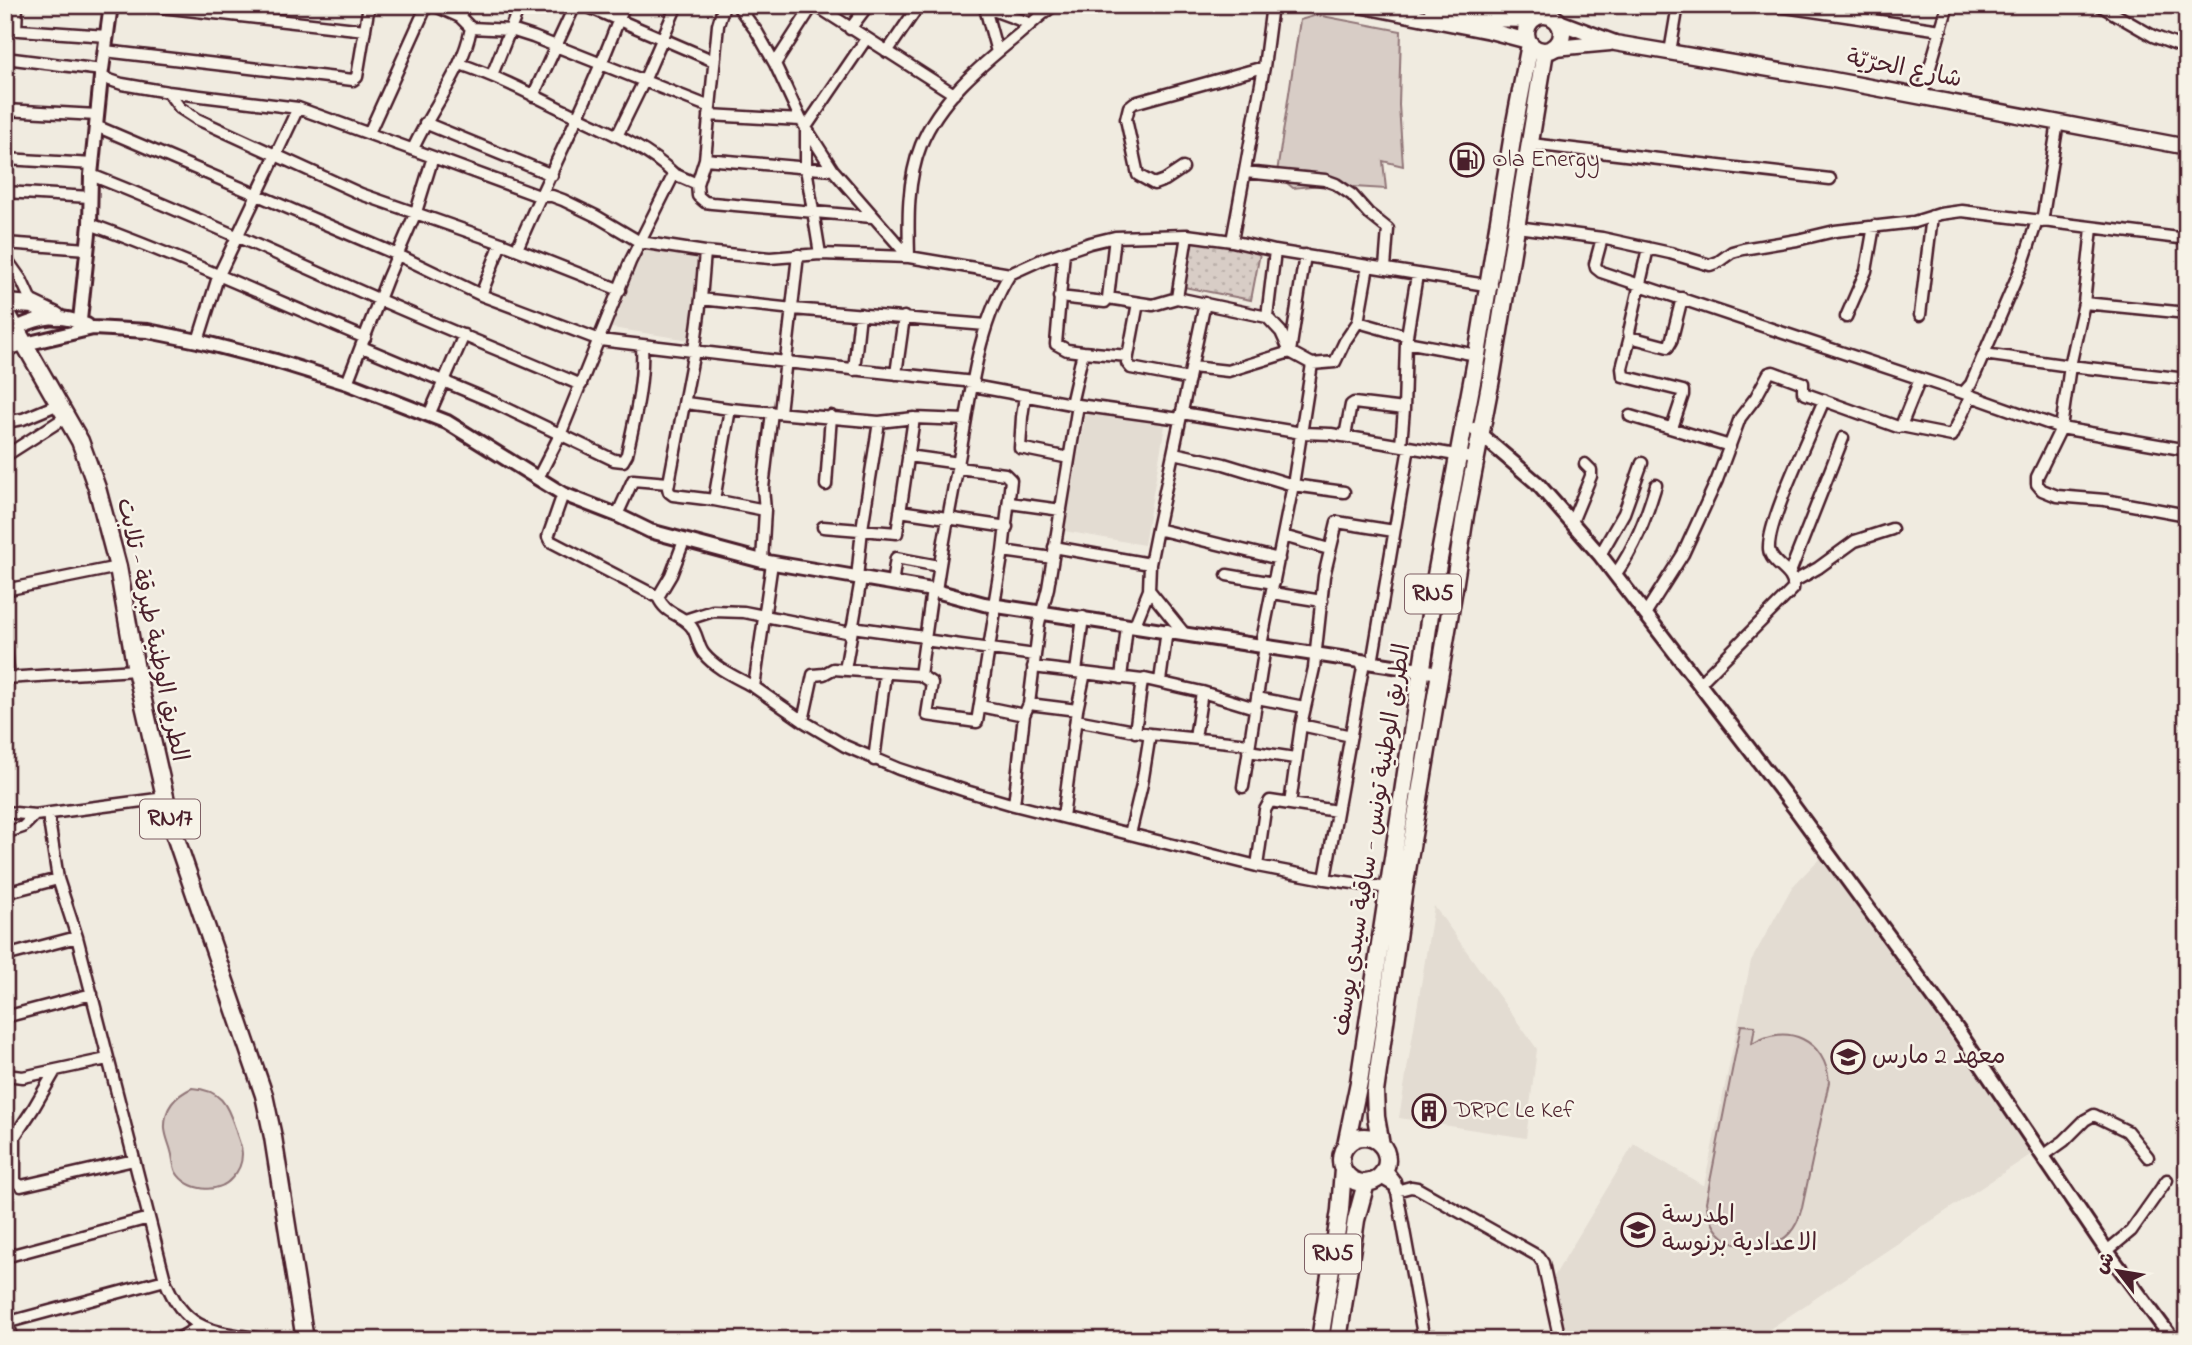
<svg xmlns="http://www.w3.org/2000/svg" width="2192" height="1345" viewBox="0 0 2192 1345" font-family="'Indie Flower','Playpen Sans Arabic',sans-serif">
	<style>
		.built { fill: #e3dcd2 }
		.grass { fill: #d8cdc6; stroke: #917678; stroke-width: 2 }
		.park { fill: url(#park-dots); stroke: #917678; stroke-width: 2 }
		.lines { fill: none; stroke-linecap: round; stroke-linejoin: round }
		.minor-casing { stroke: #4a1f2b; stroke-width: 15 }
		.tertiary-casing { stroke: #4a1f2b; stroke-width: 18 }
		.secondary-casing { stroke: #4a1f2b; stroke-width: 19 }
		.primary-casing { stroke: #4a1f2b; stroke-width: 21 }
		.minor { stroke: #f7f3e8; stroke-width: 10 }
		.tertiary { stroke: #f7f3e8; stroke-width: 12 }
		.secondary { stroke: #f7f3e8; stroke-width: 14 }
		.primary { stroke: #f7f3e8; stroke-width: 16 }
		.labels { text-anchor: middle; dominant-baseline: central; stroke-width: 5; stroke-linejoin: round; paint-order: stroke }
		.shield { fill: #f7f3e8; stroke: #7e5f64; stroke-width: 2 }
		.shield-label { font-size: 23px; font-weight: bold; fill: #4a1f2b }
		.street-label { font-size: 24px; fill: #4a1f2b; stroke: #f7f3e8 }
		.poi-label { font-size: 24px; fill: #4a1f2b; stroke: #f7f3e8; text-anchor: start }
	</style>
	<defs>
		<pattern id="park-dots" width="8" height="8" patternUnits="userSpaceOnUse" patternTransform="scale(1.75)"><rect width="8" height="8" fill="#d8cdc6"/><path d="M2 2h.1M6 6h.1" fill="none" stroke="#bbb0aa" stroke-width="1.8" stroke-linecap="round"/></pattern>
	</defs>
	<rect width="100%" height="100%" fill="#f0ebe0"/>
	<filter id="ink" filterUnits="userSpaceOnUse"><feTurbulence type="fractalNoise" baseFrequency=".0143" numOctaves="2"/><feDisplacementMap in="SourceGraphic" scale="14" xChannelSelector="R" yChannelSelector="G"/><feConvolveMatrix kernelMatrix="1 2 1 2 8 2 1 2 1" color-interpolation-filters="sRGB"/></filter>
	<g filter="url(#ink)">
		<path class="built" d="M645,245L700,252L690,340L612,328Z
			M1087,406L1166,420L1144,545L1064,531Z
			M1823,855L2033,1153L1753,1340H1567L1553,1278L1634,1144L1704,1186L1751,961L1792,887Z
			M1434,906L1537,1049L1526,1138L1399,1118Z"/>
		<path class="grass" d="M1317,15L1401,31L1399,105L1403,166L1383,161L1386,189L1320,185L1293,188L1287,183L1276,179L1300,20Z
			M1741,1025L1755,1026L1752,1044C1787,1022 1826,1040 1829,1082L1802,1208C1800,1213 1799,1219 1796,1224C1782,1252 1740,1255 1719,1233C1711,1225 1708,1213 1706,1202Z
			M192,1088C221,1090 227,1104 235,1128C237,1137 242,1146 242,1154C242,1163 238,1172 232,1178C218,1195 187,1191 176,1172C173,1166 173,1157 171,1151C169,1143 164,1133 165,1125C165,1107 177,1095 192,1088Z"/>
		<path class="park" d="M1194,235L1261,248L1251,300L1184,287Z"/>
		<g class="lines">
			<defs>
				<path id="minor" d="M143,5L365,30
					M584,5L714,61
					M724,5L718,25L705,159L697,184L698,196L705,202L712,203L872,217
					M737,5L757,32L775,64L801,120L833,170L909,257
					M815,5L954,94
					M979,5L1031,24
					M1770,5L1941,30
					M2099,5L2153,36L2187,49
					M985,8L997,52
					M460,17L465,5
					M471,28L511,30L533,37L710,107
					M5,29L107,36
					M850,29L868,5
					M16,30L17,5
					M105,51L353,80L357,77L369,5
					M887,52L919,5
					M1670,52L1678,5
					M5,58L102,70
					M460,64C496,76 529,93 563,110C600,128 644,145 674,174L630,262L560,435L538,478
					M775,64L813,5
					M492,75L520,5
					M101,77L122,84L168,92L298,108L433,157L416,212L387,279L347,383
					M168,92L180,108L197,119L361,194L501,243L620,290
					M533,96L575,5
					M1921,98L1948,5
					M5,110L97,115
					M709,115L801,120
					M425,123L552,175
					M96,126L398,255L481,295L600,340L786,362L974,382
					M369,133L427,5
					M617,136L644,81L677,5
					M1531,144L1830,179
					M413,149C431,108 463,72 471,28L460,17L433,5
					M433,157L539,196H552L563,200L596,216L640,242L705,252L770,258L820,254L909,257L1010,274L1043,259L1090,243L1115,237L1187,235L1232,241L1275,251L1492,286
					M5,159L93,164
					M705,159L833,170
					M1183,168L1165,180L1154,184L1138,175L1126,119L1129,107L1134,103L1264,67
					M1245,172L1325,180L1336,184L1352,195L1368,213L1388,229L1385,268
					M674,174L697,184
					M91,175C189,213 284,258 380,300C446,329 514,356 581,385
					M5,192L90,197
					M2042,222L2058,122
					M90,224C183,258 273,299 365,338
					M1517,227L1602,238L1670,253L1710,265L1718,262L1732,252L1743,249L1797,240L1835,231L1914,222L1940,214L1962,211L2187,239
					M2092,228L2084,303L2070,366L2061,428L2037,477V484L2042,490L2057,496L2105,500L2187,515
					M1187,235L1177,298L1267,317L1275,251
					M1602,238L1595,264L1596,268L1601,272L1963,393L1971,384L2023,263L2037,221
					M1232,241L1264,67L1272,5
					M5,243L87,249
					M1648,248L1629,332L1630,337L1668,347L1671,342L1682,298
					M517,249C543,187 574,128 600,66C609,46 616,25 625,5
					M705,252L701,299L694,351L668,488L669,492L673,495L714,500
					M1064,252L1056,344L1067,350L1083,352
					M820,254L806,168V127L866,39
					M5,257L22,281L33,305
					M909,257C908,220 907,180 921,145C939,100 980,66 1017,36C1029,26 1041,14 1055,5
					M1368,266L1358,322L1407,336
					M481,295L501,243
					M1059,297L1105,302L1108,298L1115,237
					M1108,298L1153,305L1177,298
					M701,299L793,309L986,325
					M2084,303L2187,313
					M1920,315L1932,216
					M1267,317L1281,332L1290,352L1312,364L1335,362L1345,341L1358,322
					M1846,317L1866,271L1874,226
					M1630,337L1622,368L1623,376L1683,391V395L1672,428
					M198,341L218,277L298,108
					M1406,342L1477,355
					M362,347L493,402L614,460L623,461L627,454C635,418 644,382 642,345
					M5,351L25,344
					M1984,354L2070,366L2187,379
					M1128,356L1127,363L1131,368L1189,379
					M1192,367L1228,371L1290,352L1305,255
					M854,370L860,314
					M896,374L904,317
					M973,386L1071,404L1180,419
					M1963,393L2061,428L2187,450
					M1025,396L1022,417L1020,448L1069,458
					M686,403L730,409L879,422L914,418L966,420
					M1071,404L1083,352L1128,356L1138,303
					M730,409L714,500L765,510
					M780,412L798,255
					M1182,413L1302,433L1331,434L1474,458
					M429,415L464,335
					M1630,416L1730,446
					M5,422L23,419L59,404
					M1901,426L1952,436L1971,396
					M1345,436L1351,405L1354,403L1404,409
					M1401,445L1404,409L1406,342L1417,275
					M1174,453L1224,464L1293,485L1344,492
					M5,456L66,417
					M908,456L959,463
					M958,468L1005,474L1011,480L1003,551L994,605
					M826,485L831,416
					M563,494L548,537L550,541L658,597C666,615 678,612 690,625C698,633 697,646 704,654C716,669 738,678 754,687
					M1010,503L1061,510
					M900,511L1007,527
					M617,515L633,480L668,483
					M1572,522L1591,476V470L1585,464
					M823,527L897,533L914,418
					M1157,529L1279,559
					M1283,536L1329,549
					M1054,547L1150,564
					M1003,551L1053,558
					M5,552L6,590
					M1600,555L1624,513L1642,463
					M762,561L765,510L763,488L772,412
					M772,563L754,687L803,721L845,746L899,769L966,791L1014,805L1257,866L1325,879L1388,888
					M1227,575L1274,583
					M1615,575C1635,547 1646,518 1656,485
					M1789,575L1843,438
					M857,578L862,529L879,422
					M1793,582L1818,568L1855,541L1892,529
					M892,584L896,558L939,566
					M5,590L118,567
					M1149,590L1183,632
					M936,591C942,547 951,503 959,459C971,397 976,328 1010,274
					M1272,593L1322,601
					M658,597L671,575L684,541
					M1645,614L1683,554L1717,480L1740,418L1756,397L1769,373L1773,372L1803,383V392L1806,394L1898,427L1901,426L1920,379
					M685,620L713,611L744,612L851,633
					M852,627L924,637
					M1134,627L1149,590L1150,564L1157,529L1205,303
					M924,640L1035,655
					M5,641L9,678
					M1261,645L1293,485L1312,364
					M1372,663L1409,447
					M1033,667L1142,680
					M845,670L861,579
					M1076,672L1083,617
					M920,675L932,590
					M5,678L136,670
					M1121,678L1127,626
					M1160,681L1167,630
					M1699,684L1793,589C1796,571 1771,566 1769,549C1767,522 1812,430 1824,400
					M1257,698L1304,707
					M1029,704L1077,710
					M980,706L1024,715
					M1076,720L1150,734L1249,744
					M803,721L813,675L824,674L833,669L920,675L932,683L927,715L977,722L996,605
					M1301,725L1351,736
					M1135,732L1142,680L1145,679L1202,692L1255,708
					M1195,738L1202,692
					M1248,751L1295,758
					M874,760L885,674
					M1243,787L1265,646
					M1290,804L1301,725L1314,668L1324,576L1337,522L1394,531
					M1014,805L1024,715L1029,704L1039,623L1048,588L1078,405
					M5,812L35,815L165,798
					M48,814L58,879L77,937L165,1280C186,1335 217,1331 268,1340
					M1063,817L1077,710L1085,673
					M5,833L23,827L35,815
					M1130,834L1142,784L1150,734
					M1257,866L1265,810L1270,801L1337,811
					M1325,879L1364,662
					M5,893L58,879
					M5,956L77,937
					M5,1017L92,994
					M5,1075L23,1077L107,1059
					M15,1137V1181L21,1186L134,1160
					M5,1151L33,1109L55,1071
					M2043,1156L2064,1141L2085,1120L2094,1115L2127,1131L2148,1157
					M1385,1168L1395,1181L1424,1340
					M1379,1177L1396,1187
					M1396,1191L1411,1187L1417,1188L1538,1256L1543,1263L1560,1340
					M2107,1251L2131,1231L2167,1180
					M5,1257L149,1218
					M5,1312L13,1340
					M9,1322L165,1280
					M176,1340L200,1326"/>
				<path id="tertiary" d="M16,328C43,316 58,313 87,325
					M79,330L90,224L91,175L101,77L111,5
					M25,344L93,328L148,331L198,341L276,361L347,383L447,422L563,494L617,515L650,531L762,561L932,590L984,604L1440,673
					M1474,429L1537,483L1600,555L1794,807L1959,1032L2107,1251L2173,1340"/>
				<path id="secondary" d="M1359,5L1490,31L1528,41
					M1432,9L1483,19L1531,20
					M1559,22L1615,43L1828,79L2187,147
					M1555,48L1610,43"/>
				<path id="primary" d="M1526 33a18 18 0 1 1 36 0a18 18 0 1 1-36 0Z
					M5,303L33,305L56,316
					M5,310L80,441L97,488L118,567L136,670L172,827L264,1095L273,1137L305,1340
					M1341 1160a23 23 0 1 1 46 0a23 23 0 1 1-46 0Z
					M1346,1145L1359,1082L1436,575L1477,355L1514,128L1530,44
					M1381,1145L1376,1117L1375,1092L1404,889L1454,588L1465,515L1492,374L1545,51
					M1320,1340L1340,1210L1343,1169
					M1338,1340L1356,1220L1366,1183"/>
			</defs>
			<use href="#minor" class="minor-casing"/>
			<use href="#tertiary" class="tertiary-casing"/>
			<use href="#secondary" class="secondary-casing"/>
			<use href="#primary" class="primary-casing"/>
			<use href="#minor" class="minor"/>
			<use href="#tertiary" class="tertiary"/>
			<use href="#secondary" class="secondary"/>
			<use href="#primary" class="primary"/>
		</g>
	</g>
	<defs>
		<symbol id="fuel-ring" viewBox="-11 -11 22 22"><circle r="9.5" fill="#f7f3e8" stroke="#4a1f2b" stroke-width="1.5"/><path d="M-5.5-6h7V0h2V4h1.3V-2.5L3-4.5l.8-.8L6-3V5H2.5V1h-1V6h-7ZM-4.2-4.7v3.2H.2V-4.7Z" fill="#4a1f2b"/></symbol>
		<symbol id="school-ring" viewBox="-11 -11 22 22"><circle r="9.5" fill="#f7f3e8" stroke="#4a1f2b" stroke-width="1.5"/><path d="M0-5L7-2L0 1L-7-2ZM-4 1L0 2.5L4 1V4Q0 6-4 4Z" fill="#4a1f2b"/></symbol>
		<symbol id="building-ring" viewBox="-11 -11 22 22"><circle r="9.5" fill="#f7f3e8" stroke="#4a1f2b" stroke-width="1.5"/><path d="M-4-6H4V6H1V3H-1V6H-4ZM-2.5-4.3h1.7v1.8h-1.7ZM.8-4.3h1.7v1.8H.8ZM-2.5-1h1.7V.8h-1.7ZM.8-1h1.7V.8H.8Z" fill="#4a1f2b"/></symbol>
	</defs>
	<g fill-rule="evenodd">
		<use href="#fuel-ring" x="1448" y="141" width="38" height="38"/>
		<use href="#school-ring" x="1829" y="1038" width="38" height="38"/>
		<use href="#building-ring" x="1410" y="1092" width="38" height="38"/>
		<use href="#school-ring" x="1619" y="1211" width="38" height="38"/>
	</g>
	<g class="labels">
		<g class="shield">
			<rect x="1405" y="574.5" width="56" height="39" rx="5"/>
			<rect x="140" y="799.5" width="60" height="39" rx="5"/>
			<rect x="1305" y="1234.5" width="56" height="39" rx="5"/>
		</g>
		<g class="shield-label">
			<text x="1433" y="594">RN5</text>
			<text x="170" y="819">RN17</text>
			<text x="1333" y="1254">RN5</text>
		</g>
		<g class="street-label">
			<text transform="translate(1904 70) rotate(11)">شارع الحرّيّة</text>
			<text transform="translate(151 630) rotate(78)">الطريق الوطنية طبرقة - تلابت</text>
			<text transform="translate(1373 840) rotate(-81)">الطريق الوطنية تونس - ساقية سيدي يوسف</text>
		</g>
		<g class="poi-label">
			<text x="1492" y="160">Ola Energy</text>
			<text x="1872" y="1057">معهد 2 مارس</text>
			<text x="1454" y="1111">DRPC Le Kef</text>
			<text x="1662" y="1216">المدرسة<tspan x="1662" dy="28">الاعدادية برنوسة</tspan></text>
		</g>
	</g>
	<rect width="2192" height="1345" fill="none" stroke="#f7f3e8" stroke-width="28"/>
	<rect x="14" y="14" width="2164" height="1317" fill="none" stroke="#4a1f2b" stroke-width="2.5" filter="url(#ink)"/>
	<g transform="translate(2118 1271) rotate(301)" stroke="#f7f3e8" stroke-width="5" paint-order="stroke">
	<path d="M0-5L12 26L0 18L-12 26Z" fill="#4a1f2b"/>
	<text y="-10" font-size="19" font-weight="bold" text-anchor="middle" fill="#4a1f2b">ش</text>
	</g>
</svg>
